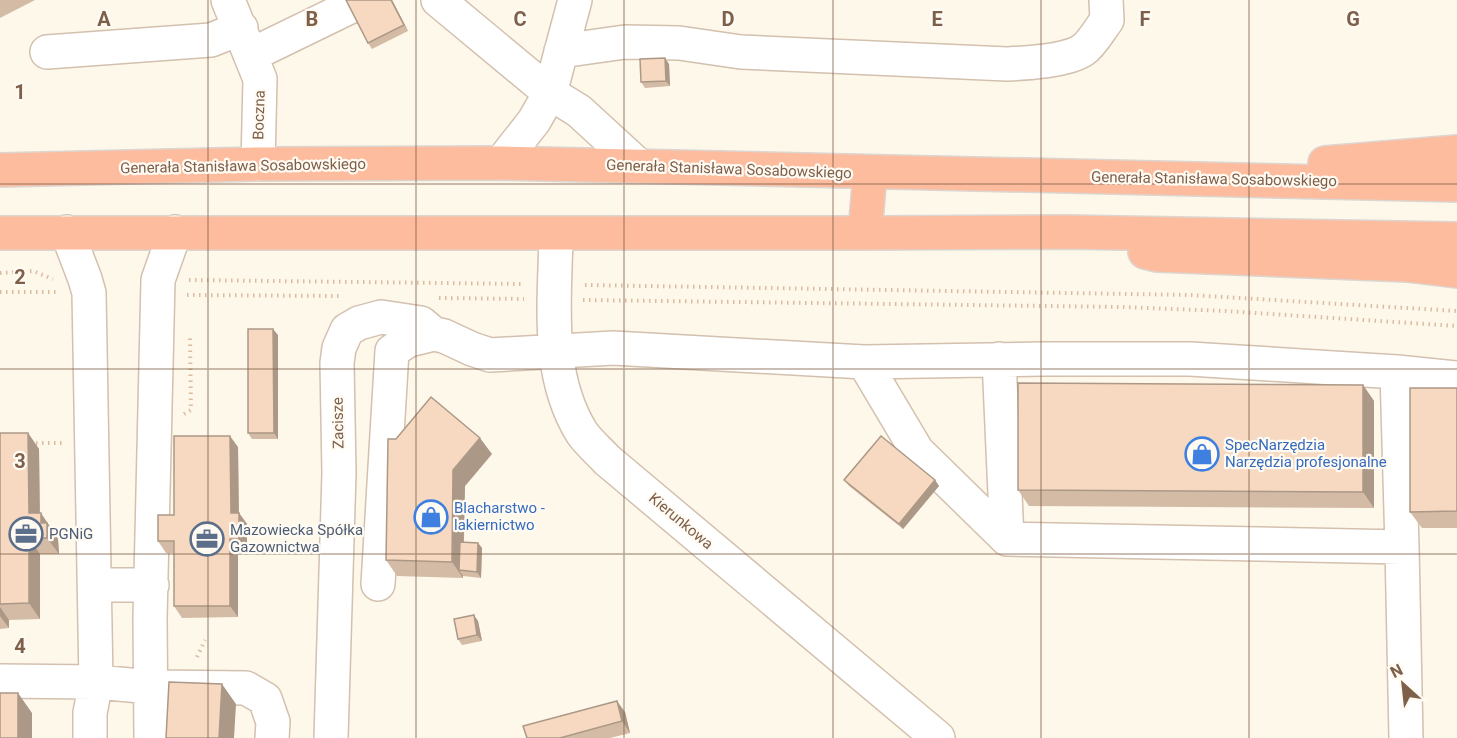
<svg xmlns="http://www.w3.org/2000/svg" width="1457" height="738" viewBox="0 0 1457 738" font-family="Roboto,sans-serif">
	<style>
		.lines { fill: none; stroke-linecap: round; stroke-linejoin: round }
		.minor-casing { stroke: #d3c0ae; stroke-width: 36 }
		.highway-casing { stroke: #ddd5d0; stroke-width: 36 }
		.path { stroke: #dcbca1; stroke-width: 4; stroke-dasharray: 1.5 4.5; stroke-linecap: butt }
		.minor { stroke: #fff; stroke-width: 33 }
		.highway { stroke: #fdbc9d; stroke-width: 33 }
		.wall { fill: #d4bba5 }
		.shaded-wall { fill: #ac9886 }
		.building { fill: #f6d9c0; stroke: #ac9886; stroke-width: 1.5 }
		.grid { fill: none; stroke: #7d5f4a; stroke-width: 1.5; stroke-opacity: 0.55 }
		.labels { text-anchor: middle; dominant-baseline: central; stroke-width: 4.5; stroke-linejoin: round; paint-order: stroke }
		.street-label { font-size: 15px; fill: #7d5f4a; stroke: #fffbf3 }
		.shop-label { font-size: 15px; fill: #366cbe; stroke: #fffbf3; text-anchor: start }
		.service-label { font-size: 15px; fill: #4e5e75; stroke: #fffbf3; text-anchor: start }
		.grid-label { font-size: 20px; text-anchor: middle; font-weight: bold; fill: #7d5f4a; stroke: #fffbf3; stroke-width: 4.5; stroke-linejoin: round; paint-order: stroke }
	</style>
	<rect width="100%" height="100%" fill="#fef8eb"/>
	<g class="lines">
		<defs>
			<path id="minor" d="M228,0L260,79L258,164
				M438,0L550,93L579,111L639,166
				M561,51L625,42L679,43L741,52L1007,64C1026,63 1067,61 1083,50C1092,44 1100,29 1107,20L1106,0
				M47,52L211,40L241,28
				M251,55L364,0
				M501,163L534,121L550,93L575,0
				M67,232L85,279L89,293L96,682L90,713V738
				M556,234C555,300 545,374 582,433C589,443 599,451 607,460L938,738
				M999,359L1007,539
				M1397,372L1457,378
				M1402,547L1406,738
				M378,584L392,351L409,340L434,334
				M95,585H152
				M0,681L96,682L152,687L246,688L265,699L273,722L272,738
				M151,738L150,619L158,280L175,232
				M331,738L339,473L337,363L339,348L347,330L359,323L381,317L421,323L434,334L444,336L472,349L490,355L613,348L864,362L1044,359H1190L1397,372L1402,547L1007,539L917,451L864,362"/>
			<path id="highway" d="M1325,163L1457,152
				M0,170L258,164L501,163L1457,185
				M0,233H865L1068,232L1457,239
				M865,233L870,173
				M1145,252L1157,255L1407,265L1457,271"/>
		</defs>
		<use href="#minor" class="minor-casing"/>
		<use href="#highway" class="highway-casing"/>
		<path class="path" d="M0,273L33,271L53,279
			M189,280L524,284
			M585,285L1190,295L1457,311
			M0,292H56
			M187,295L341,296
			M439,298L524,299
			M583,300L1122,307L1225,311L1457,326
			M184,414L191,410L190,338
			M30,443H62
			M197,657L205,640"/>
		<use href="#minor" class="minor"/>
		<use href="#highway" class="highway"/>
	</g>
	<path class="wall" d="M0,0H35L0,18Z
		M392,0L408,31L372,49L368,43Z
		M669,64L670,86L645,88L641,82Z
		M278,335V439H252L248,433Z
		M1363,385L1374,401V508L1029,506L1018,490Z
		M1457,388V528H1422L1410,512Z
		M0,433H28L39,449L40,513L52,529V530L58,539L59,554H40V619L9,620V628L0,629Z
		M238,447L239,513L247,524V550L238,551V617L182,618L174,606V553H166L158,541L174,515Z
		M492,454L465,486L464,542L478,543L482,548L481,578L463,576V578L397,576L386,560Z
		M844,480H935L939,486L903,529L849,486Z
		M478,621L482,641L462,645L458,639Z
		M625,712L630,733L610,738H527Z"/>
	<path class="shaded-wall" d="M391,0H392L408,31L404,25Z
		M665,58L669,64L670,86L666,81Z
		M273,329L278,335V439L274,433Z
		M1363,385L1374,401V508L1363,492Z
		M28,433L39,449L40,529L29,513Z
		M230,436L238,447L239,525L231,513Z
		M480,438L492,454L465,486L463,571L459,570L463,576V578L452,562L453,470Z
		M935,480L939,486L903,529L899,524Z
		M41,513L58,539L59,554L47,538L41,523Z
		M239,513L247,524V550L239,539Z
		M29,538L40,554V619L29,603Z
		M230,539L238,551V617L230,606Z
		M478,543L482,548L481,578L477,572Z
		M0,607L9,620V628L0,616Z
		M474,615L478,621L482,641L477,635Z
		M222,684L236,704L234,738H219Z
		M18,693L32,713V738H18Z
		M617,701L625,712L630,733L622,721Z"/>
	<path class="building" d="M346,0H391L404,25L368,43Z
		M665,58L666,81L641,82L640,59Z
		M248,329H273L274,433H248Z
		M1018,383L1363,385V492L1018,490Z
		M1410,388H1457V511L1410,512Z
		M431,397L480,438L453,470L452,562L386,560L388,439H396Z
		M0,433H28L29,513H41V523H47V538H29V603L0,604Z
		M174,436H230L231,513H239V539H230V606H174V541H158V515H174Z
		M881,436L935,480L899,524L844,480Z
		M460,542L478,543L477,572L459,570Z
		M474,615L477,635L458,639L454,619Z
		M169,682L222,684L219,738H166Z
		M0,693H18V738H0Z
		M617,701L622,721L560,738H527L523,726Z"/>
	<path class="grid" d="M208,0V738M416,0V738M624,0V738M833,0V738M1041,0V738M1249,0V738M0,184H1457M0,369H1457M0,554H1457"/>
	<defs>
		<symbol id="shop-ring" viewBox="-11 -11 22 22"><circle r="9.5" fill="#fffbf3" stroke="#3f7fe0" stroke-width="1.5"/><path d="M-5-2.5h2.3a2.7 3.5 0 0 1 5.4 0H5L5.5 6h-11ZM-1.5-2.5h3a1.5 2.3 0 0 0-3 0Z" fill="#3f7fe0"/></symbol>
		<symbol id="office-ring" viewBox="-11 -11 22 22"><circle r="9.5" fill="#fffbf3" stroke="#5c6f8a" stroke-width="1.5"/><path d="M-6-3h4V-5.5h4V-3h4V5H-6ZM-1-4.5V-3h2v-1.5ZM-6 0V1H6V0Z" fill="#5c6f8a"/></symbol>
	</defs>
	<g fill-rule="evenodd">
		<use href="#shop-ring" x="1183" y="435" width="38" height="38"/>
		<use href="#shop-ring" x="412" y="498" width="38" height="38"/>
		<use href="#office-ring" x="7" y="515" width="38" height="38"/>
		<use href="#office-ring" x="188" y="520" width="38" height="38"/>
	</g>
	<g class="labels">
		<g class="street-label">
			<text transform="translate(259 115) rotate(-88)">Boczna</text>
			<text transform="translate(243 166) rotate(-1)">Generała Stanisława Sosabowskiego</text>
			<text transform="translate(729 169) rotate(2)">Generała Stanisława Sosabowskiego</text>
			<text transform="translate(1214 179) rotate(1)">Generała Stanisława Sosabowskiego</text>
			<text transform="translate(338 423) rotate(-91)">Zacisze</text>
			<text transform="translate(681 521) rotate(40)">Kierunkowa</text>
		</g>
		<g class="shop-label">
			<text x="1225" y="445">SpecNarzędzia<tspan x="1225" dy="17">Narzędzia profesjonalne</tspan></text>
			<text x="454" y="508">Blacharstwo -<tspan x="454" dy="17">lakiernictwo</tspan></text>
		</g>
		<g class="service-label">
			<text x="230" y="530">Mazowiecka Spółka<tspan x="230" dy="17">Gazownictwa</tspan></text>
			<text x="49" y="534">PGNiG</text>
		</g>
	</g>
	<g class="grid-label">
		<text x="104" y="26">A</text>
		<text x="312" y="26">B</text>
		<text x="520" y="26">C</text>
		<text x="728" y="26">D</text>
		<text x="937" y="26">E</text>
		<text x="1145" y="26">F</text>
		<text x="1353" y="26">G</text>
		<text x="20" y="99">1</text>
		<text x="20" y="284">2</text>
		<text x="20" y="468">3</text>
		<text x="20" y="653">4</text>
	</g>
	<g transform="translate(1403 684) rotate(333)" stroke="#fffbf3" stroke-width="4.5" paint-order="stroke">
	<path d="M0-4.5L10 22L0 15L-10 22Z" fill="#7d5f4a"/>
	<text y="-9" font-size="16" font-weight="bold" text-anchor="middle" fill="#7d5f4a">N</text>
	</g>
</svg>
